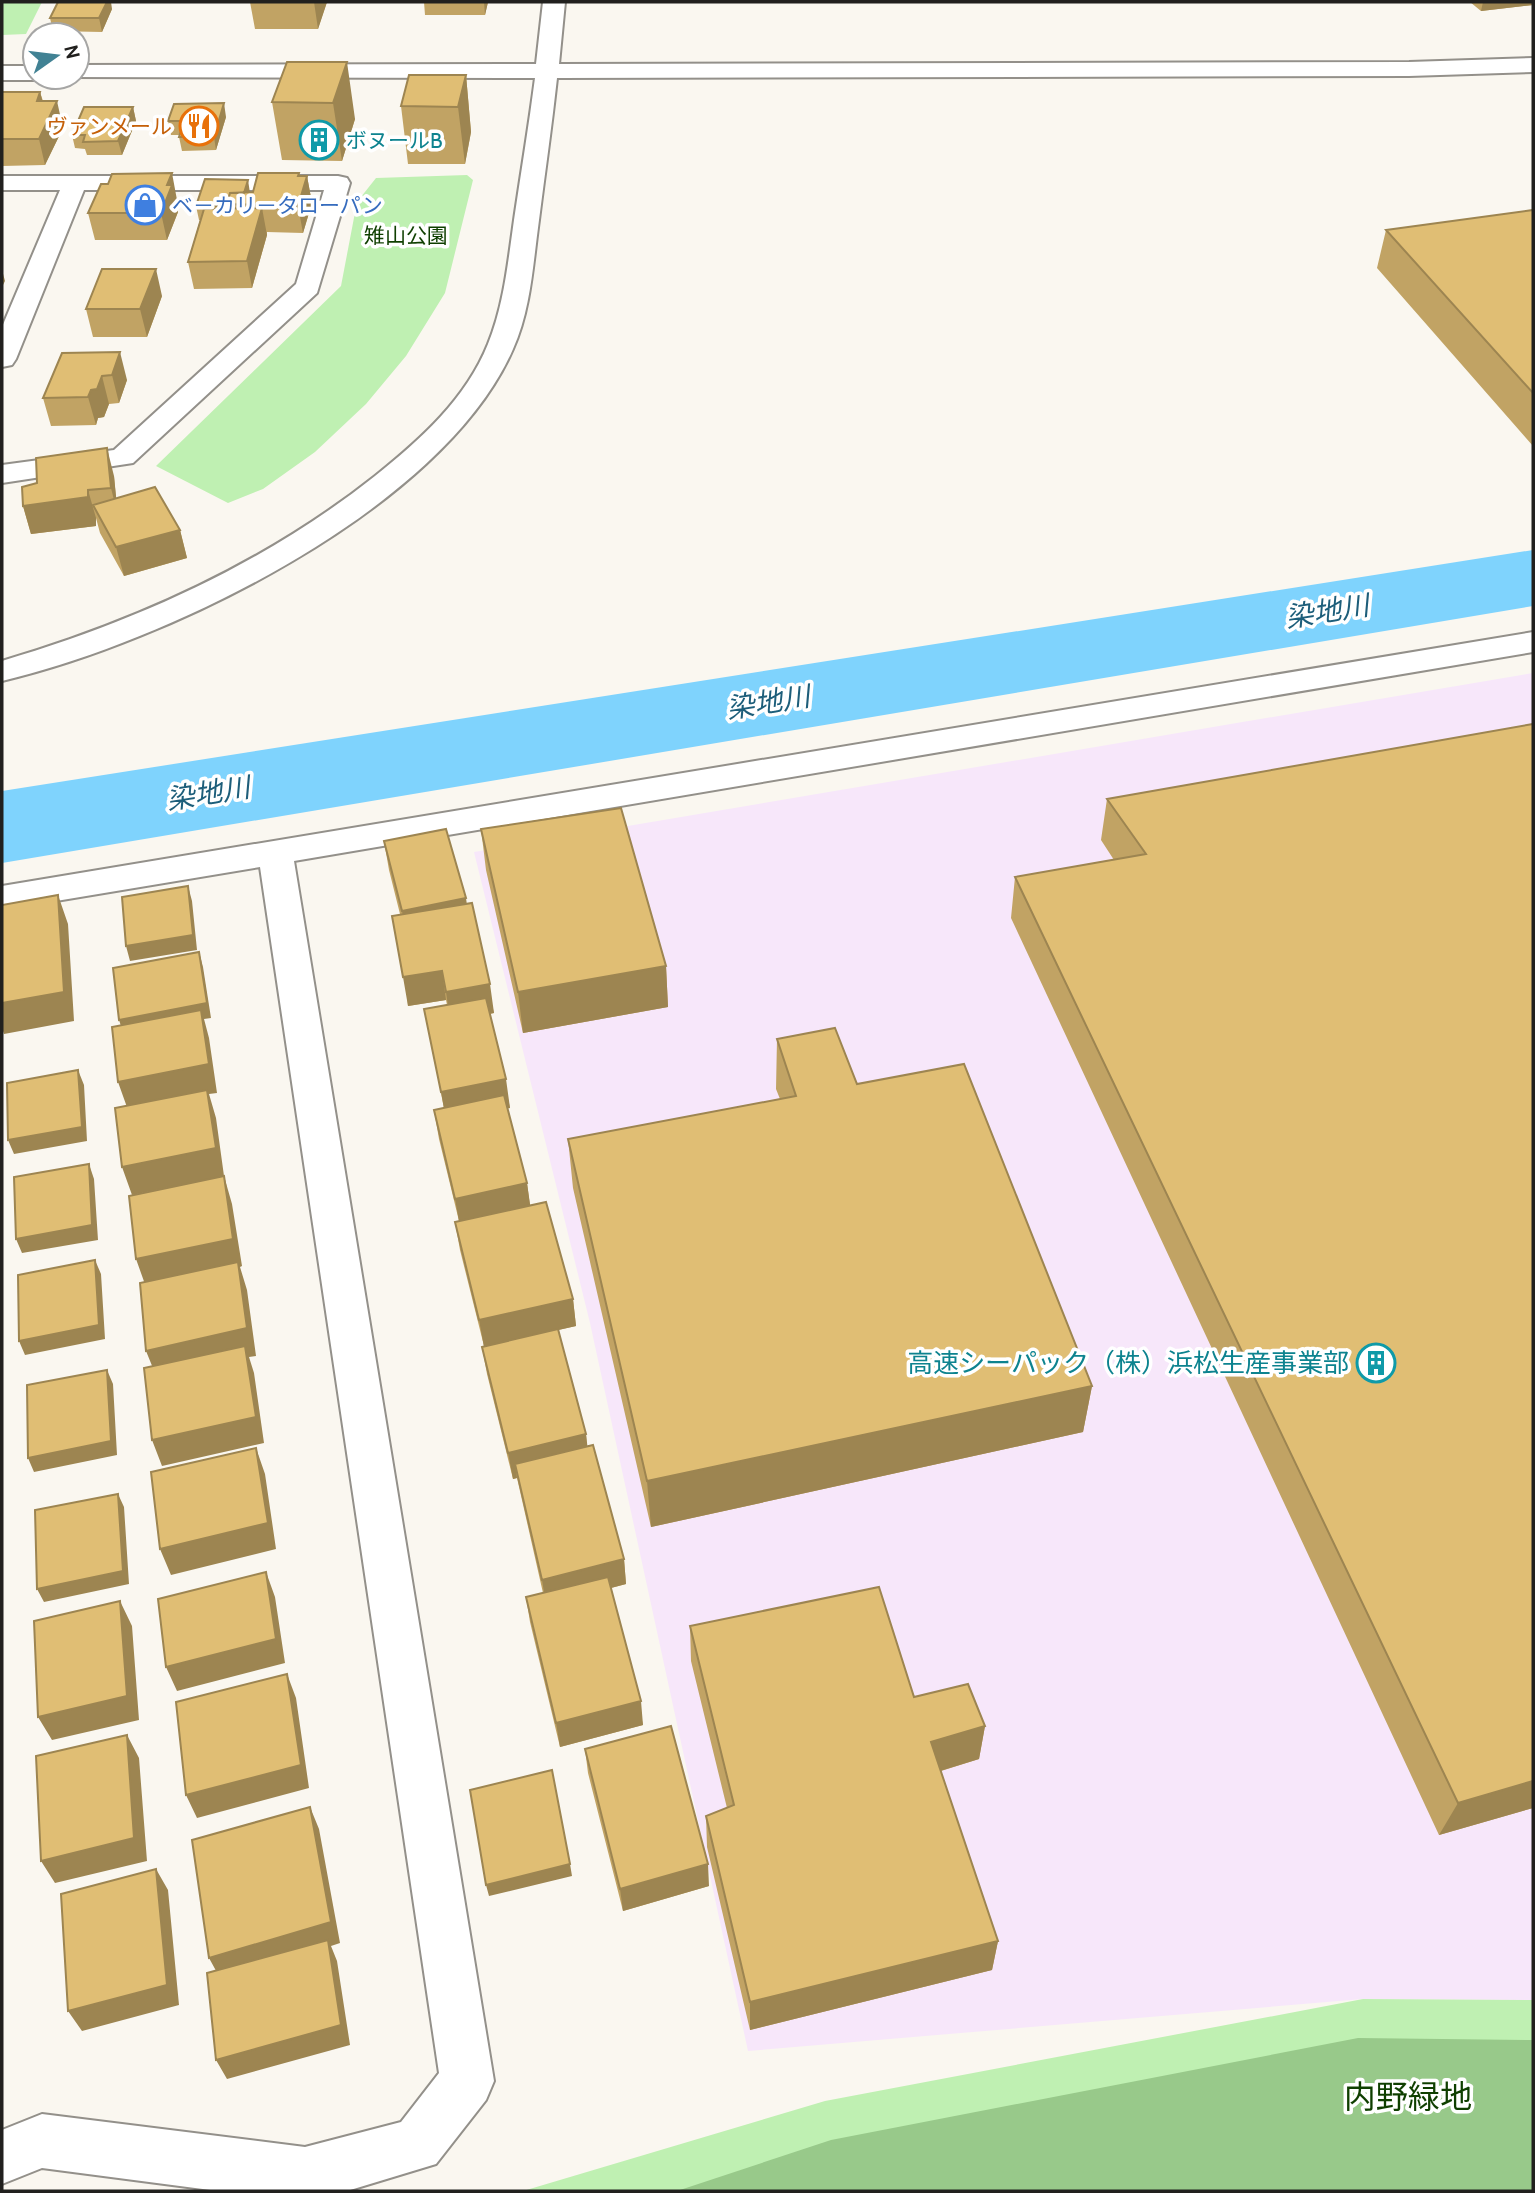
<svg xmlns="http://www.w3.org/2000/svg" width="1535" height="2193" viewBox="0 0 1535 2193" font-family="Cabin,'Noto Sans JP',sans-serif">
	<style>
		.industrial { fill: #f7e7fa }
		.green { fill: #bff0b2 }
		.forest { fill: #98c98a }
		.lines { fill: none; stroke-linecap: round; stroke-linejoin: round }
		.river { fill: #7fd3fd; fill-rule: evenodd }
		.minor-casing { stroke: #93908a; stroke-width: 4 }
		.minor { fill: #fff; fill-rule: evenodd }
		.wall { fill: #c1a364 }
		.shaded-wall { fill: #9d8551 }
		.building { fill: #e0be74; stroke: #9d8551; stroke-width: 2 }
		.labels { text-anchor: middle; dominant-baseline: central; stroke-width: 7; stroke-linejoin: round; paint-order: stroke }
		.far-food-label { font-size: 21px; fill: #c56008; stroke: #fff; text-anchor: end }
		.far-culture-label { font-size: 21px; fill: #0d838f; stroke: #fff; text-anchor: start }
		.far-shop-label { font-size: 21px; fill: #366cbe; stroke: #fff; text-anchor: start }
		.far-park-label { font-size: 21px; fill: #0f3f00; stroke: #fff }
		.culture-label { font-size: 26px; fill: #0d838f; stroke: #fff; text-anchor: end }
		.water-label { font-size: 28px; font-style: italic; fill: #1d5e7a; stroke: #fff }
		.near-park-label { font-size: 32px; fill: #0f3f00; stroke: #fff }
	</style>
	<rect width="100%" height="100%" fill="#faf7f0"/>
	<path class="industrial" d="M1533,673V2000L1363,1999L748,2051L590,1323L474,852Z"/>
	<path class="green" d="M2,2H42L26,34L2,35Z
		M467,175L473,180L445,293L406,356L366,404L315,452L263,489L228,503L156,466L341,286L357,202L376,178Z
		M1363,1999L1533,2000V2191H523L825,2101Z"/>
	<path class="forest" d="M1358,2038L1533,2040V2191H677L831,2140Z"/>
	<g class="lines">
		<path class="river" d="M1533,550V606L2,863V791Z"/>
		<defs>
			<path id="minor" d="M543,2H565L559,64L1409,62L1533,58V72L1409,76L557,78C552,125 545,172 539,220C533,263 531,309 513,349C443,510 165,643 2,681V661C137,621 264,564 375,476C420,440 466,399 488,344C504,305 508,262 514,220C521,172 529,125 535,78L70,77H77V65L536,64Z
				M2,66H35V77H44L35,80H2Z
				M2,176H338L347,178L350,183L317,293L133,463L2,483V465L114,450L296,284L324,190H84L16,359L12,365L2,367V327L60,190H2Z
				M1533,632V652L294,861L494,2081L486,2100L436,2164L347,2191H218L42,2168L2,2184V2130L42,2114L305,2147L401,2122L439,2073L260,867L2,910V886Z"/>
		</defs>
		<use href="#minor" class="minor-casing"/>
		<use href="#minor" class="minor"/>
	</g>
	<path class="wall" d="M250,2H327L318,29H255Z
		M424,2H488L485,15H425Z
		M1470,2H1533V5L1481,11Z
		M112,9L102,32L53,31L50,18Z
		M287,62L355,119L342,161L282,160L272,102Z
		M466,75L471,132L465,164H408L401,106Z
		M2,92H40L43,101L63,128L45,165L2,166Z
		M133,107L136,121L122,155H87L85,149L75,148L72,135Z
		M226,117L216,150L182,151L179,137V135H171L168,121Z
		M299,173L300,176H307L312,203L303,233L267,232V235L252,288L194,289L188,262L200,220H199L196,206L253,192Z
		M177,200L176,204L178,212L167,240H95L88,213Z
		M1533,210V446L1377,268L1386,230Z
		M162,296L147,337H93L86,309Z
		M62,353L127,380L119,403L109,404L104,417L98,418L96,425L51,426L43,398Z
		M114,476L116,498L180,530L187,558L124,576L100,533L96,518V526L31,534L23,506Z
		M1533,724V1808L1439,1835L1011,918L1015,877L1114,860L1101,840L1107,799Z
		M481,829L666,966L668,1007L523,1033L486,870Z
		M384,841L467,904L494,1013L490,1014L510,1108H507L527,1183L530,1206L573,1299L576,1326L558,1330L586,1434L587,1447L624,1559L626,1584L611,1588L643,1725L560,1747L530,1622L526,1597L543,1593L517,1478L513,1479L487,1374L482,1347L484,1346L460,1250L455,1222L459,1221L439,1139L434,1110L444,1108L424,1009L447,1005L446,1000L408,1006L400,914L389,870Z
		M777,1039L857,1084L1092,1386L1083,1432L651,1527L573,1188L568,1139L780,1099L776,1089Z
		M690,1626L914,1697L985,1726L979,1759L941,1771L998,1941L992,1970L750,2030L707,1847L706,1816L727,1808L691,1661Z
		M585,1749L709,1886L623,1911L588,1773Z"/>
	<path class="shaded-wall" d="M107,2H111L112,9L102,32L99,18Z
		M314,2H327L318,29Z
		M484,2H488L485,15Z
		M1483,2H1533V5L1481,11Z
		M347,62L355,119L342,161L333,103Z
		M466,75L471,132L465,164L458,107Z
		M40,92L47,118L37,101Z
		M57,101L63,128L45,165L39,139Z
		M224,103L226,117L216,150L214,137Z
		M133,107L136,121L122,155L118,141Z
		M172,173L177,200L176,204L178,212L167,240L161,213L167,185Z
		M299,173L302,193L307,176L312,203L303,233L298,206V176Z
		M248,180L250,193L241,202Z
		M262,208L267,235L252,288L247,261Z
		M156,269L162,296L147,337L140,309Z
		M2,270L5,281L2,287Z
		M120,352L127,380L119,403L112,375Z
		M102,376L109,404L104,417L98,418L96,425L88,397L91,390Z
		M107,448L114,476L118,516L111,488Z
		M88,490L96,518V526L31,534L23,506Z
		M180,530L187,558L124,576L116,547Z
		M188,886L192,901L197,950L130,961L126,946Z
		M58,895L68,924L74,1021L4,1034L2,1028V1003Z
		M466,898L470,927L407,940L402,911Z
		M199,952L203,967L211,1018L204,1019L209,1038L217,1093L209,1094L216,1118L224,1176L132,1195L122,1167L128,1110L118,1082L124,1035L119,1020Z
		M666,966L668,1007L523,1033L518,992Z
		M442,971L446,1000L408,1006L403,977Z
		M490,984L494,1013L450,1020L446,992Z
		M78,1070L84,1085L87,1141L14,1154L8,1140Z
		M506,1079L510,1108L446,1120L441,1092Z
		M89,1164L94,1179L98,1240L22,1253L16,1239Z
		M224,1176L232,1204L242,1266L240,1267L247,1290L256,1356L249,1357L254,1373L264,1443L162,1466L152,1440L157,1378L146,1351V1287L136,1259Z
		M527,1183L531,1211L460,1227L455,1199Z
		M95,1260L101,1274L105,1339L25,1355L19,1341Z
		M573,1299L576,1326L484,1347L479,1320Z
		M107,1370L113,1384L117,1455L34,1472L28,1458Z
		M1092,1386L1083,1432L651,1527L647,1481Z
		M586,1434L589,1460L515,1464L517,1478L513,1479L508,1453Z
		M256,1448L265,1474L276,1549L171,1575L160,1549Z
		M118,1494L124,1507L129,1584L44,1602L37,1589Z
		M624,1559L626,1584L546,1605L542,1580Z
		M266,1572L275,1597L285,1663L177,1691L166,1667Z
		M120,1601L132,1626L139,1720L52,1740L38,1717Z
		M287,1674L296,1698L309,1788L197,1818L186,1795Z
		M641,1701L643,1725L560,1747L556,1723Z
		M985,1726L979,1759L927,1775L931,1742Z
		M127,1735L139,1758L147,1861L55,1883L41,1861Z
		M1533,1781V1808L1439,1835L1458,1803Z
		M310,1807L319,1829L340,1943L331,1946L337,1961L350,2045L227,2079L216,2060L220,1978L209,1958Z
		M570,1864L572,1876L489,1896L486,1885Z
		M708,1864L709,1886L623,1911L620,1889Z
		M156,1869L168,1890L179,2005L82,2031L68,2011Z
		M998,1941L992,1970L750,2030V2002Z"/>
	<path class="building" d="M58,2H107L99,18H50Z
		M287,62H347L333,103L272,102Z
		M409,75H466L458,107L401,106Z
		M2,92H40L37,101H57L39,139H2Z
		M224,103L214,137H179L184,121H168L174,104Z
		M84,107H133L118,141L83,142L85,135H72Z
		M172,173L167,185H172L161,213H88L101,184H108L112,174Z
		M258,173H299L298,176H307L298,206L227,204L230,193L253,192Z
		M205,179L248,180L244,193H230L227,204V206H196Z
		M262,208L247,261L188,262L204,209Z
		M1533,210V393L1386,230Z
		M102,269H156L140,309H86Z
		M120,352L112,375L102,376L97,389L91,390L88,397L43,398L62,353Z
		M107,448L111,488L88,490V497L23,506L22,487L37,483L36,458Z
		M155,487L180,530L116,547L93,505Z
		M1533,724V1781L1458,1803L1015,877L1146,854L1107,799Z
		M621,808L666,966L518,992L481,829Z
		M446,829L466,898L402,911L384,841Z
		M188,886L193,935L126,946L122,897Z
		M58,895L64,992L2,1003V905Z
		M472,903L490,984L446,992L442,971L403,977L392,916Z
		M199,952L207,1003L119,1020L113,968Z
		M486,998L506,1079L441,1092L424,1009Z
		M201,1010L209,1064L118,1082L112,1027Z
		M835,1028L857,1084L964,1064L1092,1386L647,1481L568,1139L796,1096L777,1039Z
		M78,1070L82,1127L8,1140L7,1083Z
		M207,1090L216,1148L122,1167L115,1108Z
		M504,1095L527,1183L455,1199L434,1110Z
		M89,1164L92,1225L16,1239L14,1177Z
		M224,1176L233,1239L136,1259L129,1196Z
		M546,1202L573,1299L479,1320L455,1222Z
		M95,1260L99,1325L19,1341L18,1275Z
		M238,1262L247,1328L146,1351L140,1283Z
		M558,1329L586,1434L508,1453L482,1347Z
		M245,1346L256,1417L152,1440L144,1368Z
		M107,1370L111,1441L28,1458L27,1385Z
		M593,1445L624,1559L542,1580L515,1464Z
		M256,1448L268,1523L160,1549L151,1472Z
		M118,1494L123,1571L37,1589L35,1510Z
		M266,1572L276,1639L166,1667L158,1599Z
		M608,1577L641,1701L556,1723L526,1597Z
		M879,1587L914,1697L968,1684L985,1726L931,1742L998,1941L750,2002L706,1816L734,1805L690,1626Z
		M120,1601L127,1696L38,1717L34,1621Z
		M287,1674L301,1765L186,1795L176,1702Z
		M671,1726L708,1864L620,1889L585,1749Z
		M127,1735L134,1838L41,1861L36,1756Z
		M552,1770L570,1864L486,1885L470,1790Z
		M310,1807L331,1922L209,1958L192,1840Z
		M156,1869L167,1985L68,2011L61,1894Z
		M328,1940L341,2025L216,2060L207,1973Z"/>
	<defs>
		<symbol id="restaurant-ring" viewBox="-11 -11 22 22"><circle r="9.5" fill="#fff" stroke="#e8710a" stroke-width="1.5"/><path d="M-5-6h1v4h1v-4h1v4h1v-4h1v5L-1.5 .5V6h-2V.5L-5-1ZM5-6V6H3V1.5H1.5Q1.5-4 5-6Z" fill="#e8710a"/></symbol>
		<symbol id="building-ring" viewBox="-11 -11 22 22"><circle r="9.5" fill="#fff" stroke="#0f9aa8" stroke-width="1.5"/><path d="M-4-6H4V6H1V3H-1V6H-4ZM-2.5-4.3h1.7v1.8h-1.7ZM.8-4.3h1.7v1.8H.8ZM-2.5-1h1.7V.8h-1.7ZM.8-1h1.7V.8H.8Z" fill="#0f9aa8"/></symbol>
		<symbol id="shop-ring" viewBox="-11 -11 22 22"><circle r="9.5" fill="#fff" stroke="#3f7fe0" stroke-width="1.5"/><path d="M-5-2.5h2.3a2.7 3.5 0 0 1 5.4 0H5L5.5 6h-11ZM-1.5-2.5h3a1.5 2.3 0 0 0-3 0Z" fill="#3f7fe0"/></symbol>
	</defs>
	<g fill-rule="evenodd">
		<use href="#restaurant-ring" x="177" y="104" width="44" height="44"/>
		<use href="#building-ring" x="297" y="118" width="44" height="44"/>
		<use href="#shop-ring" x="123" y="183" width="44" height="44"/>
		<use href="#building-ring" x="1354" y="1341" width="44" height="44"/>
	</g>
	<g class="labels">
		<g class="far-food-label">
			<text x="172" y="126">ヴァンメール</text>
		</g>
		<g class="far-culture-label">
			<text x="346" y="140">ボヌールB</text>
		</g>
		<g class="far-shop-label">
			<text x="172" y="205">ベ－カリ－タローパン</text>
		</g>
		<g class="far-park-label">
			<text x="406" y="235">雉山公園</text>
		</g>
		<g class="culture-label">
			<text x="1349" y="1363">高速シーパック（株）浜松生産事業部</text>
		</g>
		<g class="water-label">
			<text transform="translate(1327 611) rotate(-9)">染地川</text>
			<text transform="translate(768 702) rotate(-9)">染地川</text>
			<text transform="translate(208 793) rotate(-9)">染地川</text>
		</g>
		<g class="near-park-label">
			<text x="1408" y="2096">内野緑地</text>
		</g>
	</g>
	<rect width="1535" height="2193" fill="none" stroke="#21201e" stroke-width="7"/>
	<g transform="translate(56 56) rotate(76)"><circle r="33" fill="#ffffff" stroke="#a6a6a5" stroke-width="2"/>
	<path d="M0-5L12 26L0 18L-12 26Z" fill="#418294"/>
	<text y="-10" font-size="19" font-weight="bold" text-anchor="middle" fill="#21201e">N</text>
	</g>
</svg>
